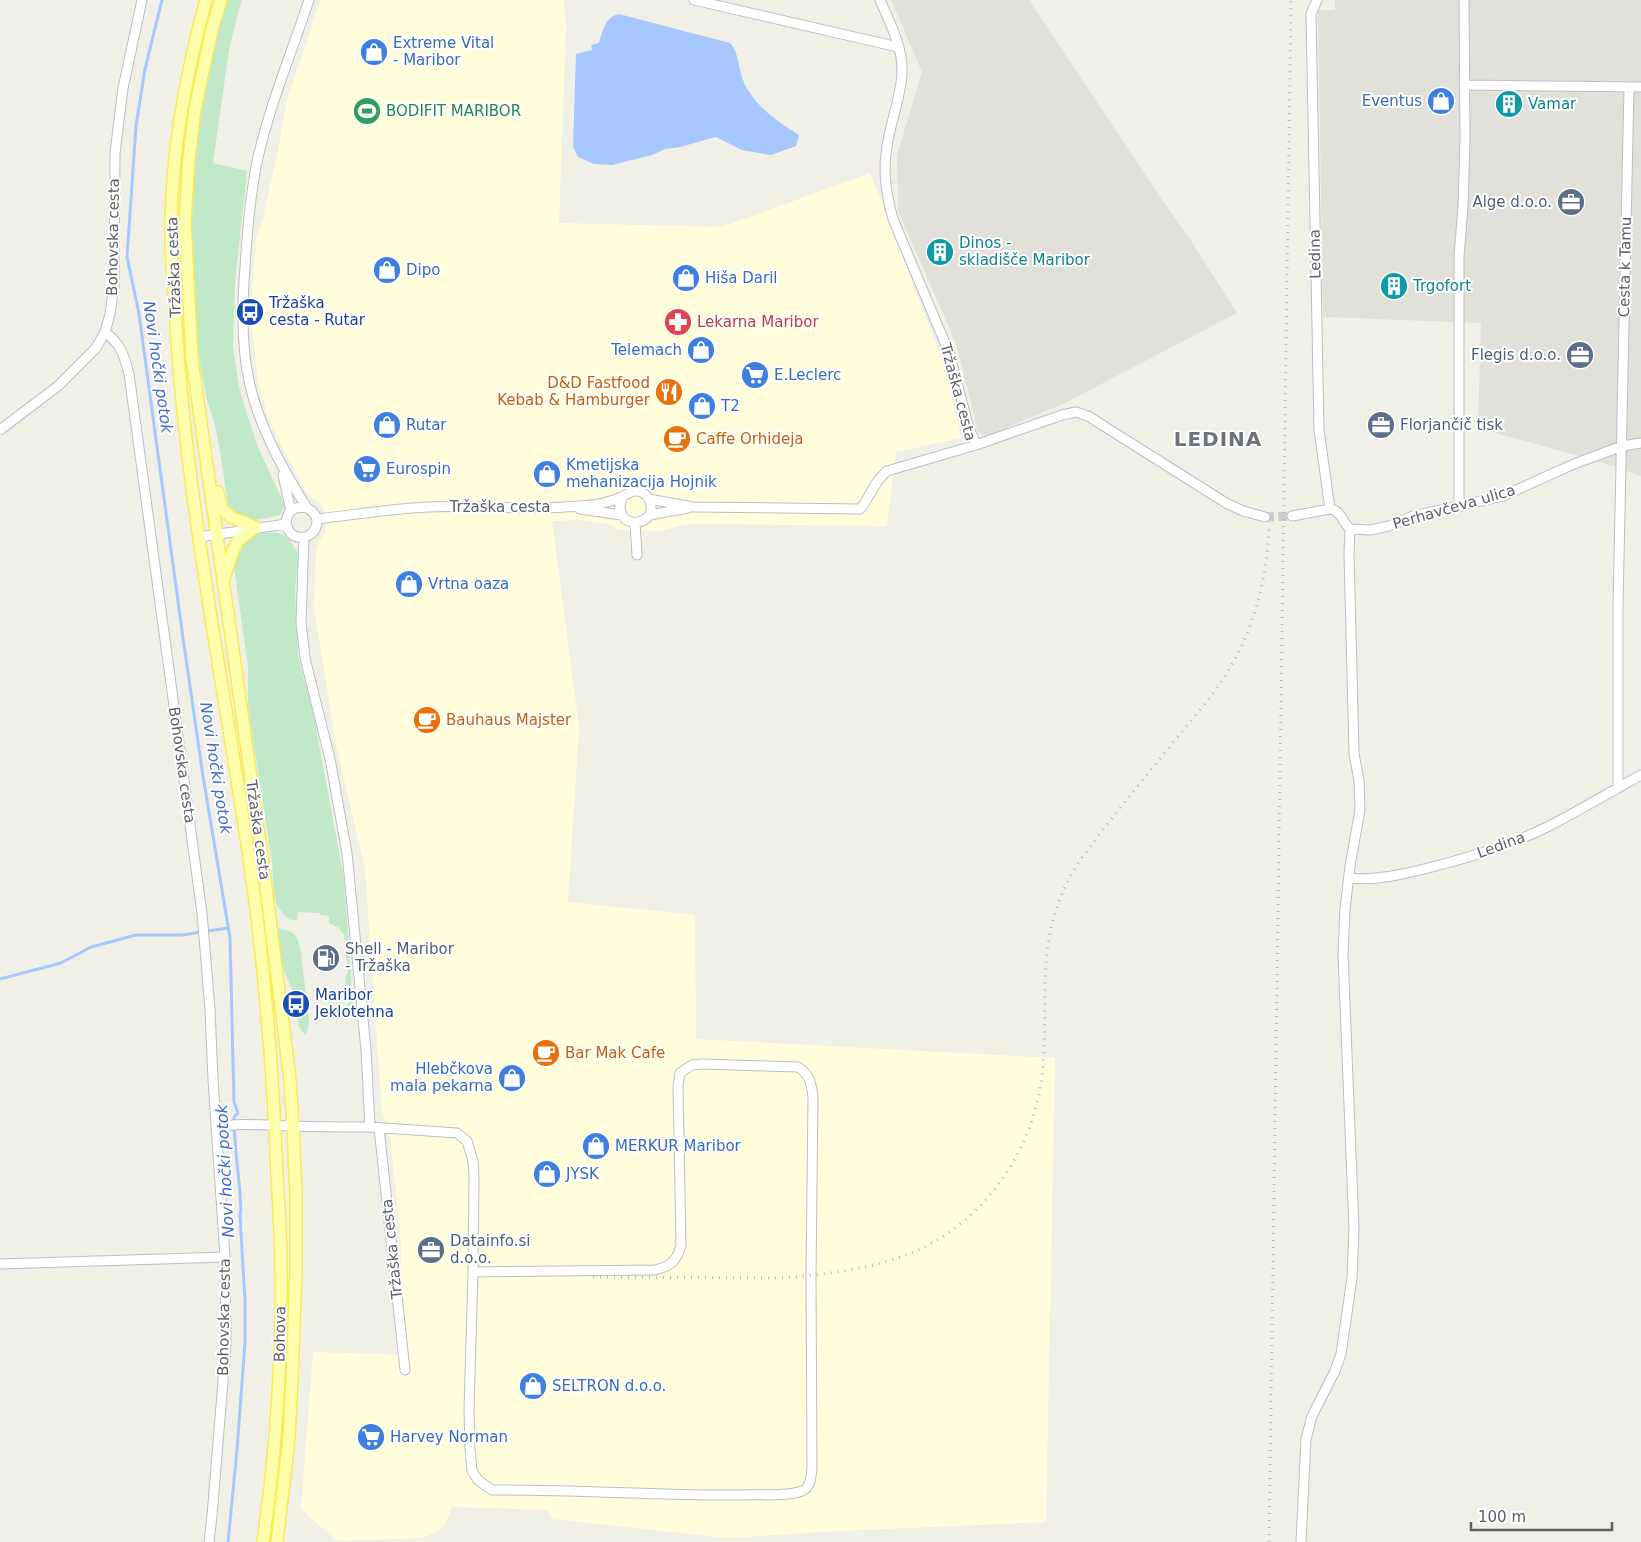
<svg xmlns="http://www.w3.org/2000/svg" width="1641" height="1542" viewBox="0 0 1641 1542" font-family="'DejaVu Sans',sans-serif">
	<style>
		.commercial { fill: #fffddc }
		.industrial { fill: #e1e1da }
		.green { fill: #c1e9c9 }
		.water { fill: #a7c8ff }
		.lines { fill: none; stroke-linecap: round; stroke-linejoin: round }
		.stream { stroke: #a7c8ff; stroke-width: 3 }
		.minor-tunnel { stroke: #cbccc6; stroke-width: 9; stroke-dasharray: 9 4.5; stroke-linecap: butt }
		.minor-casing { stroke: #bdbec5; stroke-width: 11 }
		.major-casing { stroke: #f9ea57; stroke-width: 14 }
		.minor { stroke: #fff; stroke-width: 9 }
		.major { stroke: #fdffac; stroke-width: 11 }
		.rail { stroke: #b9b9ba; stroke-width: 3; stroke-dasharray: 1 6; stroke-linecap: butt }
		.labels { text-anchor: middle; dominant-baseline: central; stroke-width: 4; stroke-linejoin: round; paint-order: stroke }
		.shop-label { font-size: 15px; fill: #366cbe; stroke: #fff; text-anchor: start }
		.culture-label { font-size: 15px; fill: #0d838f; stroke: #fff; text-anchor: start }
		.leisure-label { font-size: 15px; fill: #27864d; stroke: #fff; text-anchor: start }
		.service-label { font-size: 15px; fill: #4e5e75; stroke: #fff; text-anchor: start }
		.street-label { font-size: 15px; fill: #5d6067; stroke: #fff }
		.transit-label { font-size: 15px; fill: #164399; stroke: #fff; text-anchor: start }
		.health-label { font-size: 15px; fill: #be3a42; stroke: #fff; text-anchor: start }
		.food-label { font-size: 15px; fill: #c56008; stroke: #fff; text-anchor: start }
		.water-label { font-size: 16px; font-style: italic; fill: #426bca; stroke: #fff }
		.district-label { font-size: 20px; font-weight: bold; letter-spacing: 1px; fill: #6e7279; stroke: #fff }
	</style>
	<rect width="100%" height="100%" fill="#f0f0e6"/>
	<path class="commercial" d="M321,0H564L566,26L559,223L722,227L870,173L945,367L961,438L896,452L887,526L690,524L659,531L619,530L608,524L581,520L552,521L579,727L568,902L695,915L696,1039L1055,1058L1046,1522L839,1531L727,1538L552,1519L548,1510L452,1507L445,1525L435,1533L422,1538L337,1541L301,1509L313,1352L408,1355L403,1292L400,1231L391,1143L382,1111L365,868L336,745L314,608L316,551L319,541L325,532L326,515L321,504L310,497L305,489L282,447L268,416L258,383L252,327V293L256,240L263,218L277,155L288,97Z"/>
	<path class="industrial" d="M891,0H1029L1160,197L1190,239L1237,313L1063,404L985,437L978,432L956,343L898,211L897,155L922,72Z
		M1335,0H1641V476L1614,466L1478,428L1481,323L1323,317L1318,10H1335Z"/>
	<path class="green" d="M226,0H242L239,9L229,50L213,163L247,171L235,282L233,347L239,387L247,414L258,447L285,506L280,515C256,520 246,526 228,504C224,479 221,454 216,430C213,416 207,403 205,390C200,369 198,347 196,326C185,222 196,100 226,0Z
		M278,533L283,535L288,538L297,551L298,562L295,590L298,656L313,712L344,878L353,1003L348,1007L345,978L348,971L344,935L339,928L329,923V916L320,915V913L298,912L297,921L288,919L284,915L277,906L274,893L272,862L248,706V667L233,560C243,536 253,532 278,533Z
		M277,928C295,931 297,934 301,951L309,1022L308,1030L305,1035L299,1027L296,999L281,963Z"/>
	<path class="water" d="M619,14L730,43C739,52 738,68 743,80C753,105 777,121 799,135L796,146L771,155L742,150L716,137L680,147L665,149L652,155L612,165L594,164L578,157L573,147L576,54L592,50L591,45L599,43C603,30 605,17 619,14Z"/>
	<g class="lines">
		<path class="stream" d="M162,0L145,69L136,126L127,257L139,314L183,638L203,776L230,938L234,1102L238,1113L234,1117C234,1143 238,1168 240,1193C240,1202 242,1207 240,1216L245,1300V1342L237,1450L228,1542
			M0,979L61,963L91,947L136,935H182L228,928"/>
		<path class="minor-tunnel" d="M1265,517L1292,516"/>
		<defs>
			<path id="minor" d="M694,0L898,47
				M880,0C890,23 903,47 902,73C901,95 893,115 889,136C882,166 885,190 893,219L950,355L968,425L976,445
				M1317,0L1311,14L1319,430L1330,509
				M1466,85L1641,87
				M105,332C121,344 124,355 129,374L202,913L210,1010L213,1080L225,1257L226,1344L212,1516L209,1542
				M0,430L58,386L96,348L105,332L110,314L114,286L115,153L123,88L142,0
				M283,475L291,511
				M649,499L693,507L860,509C872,495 871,485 887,471L976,445L1062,415L1076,412L1088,416L1226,503L1243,511L1265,517
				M1459,507V256L1463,207L1465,140L1464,0
				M307,508C279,502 281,541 304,537C308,537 311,534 314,531C320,522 316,512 307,508C282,468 259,427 249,381C241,344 242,305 245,268C247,233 250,197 257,162C269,107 291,54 309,0
				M580,509L621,515
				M650,515L688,508
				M1292,516L1330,509C1342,511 1342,522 1350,529
				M317,519C355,515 392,508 431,507C475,505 520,510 565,507C582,506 605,505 621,497C627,495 630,490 638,491C650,494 653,505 650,515C642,523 634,525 625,519C619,512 618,505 623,497
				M635,523L637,555
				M1350,529L1370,530L1389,526L1413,516L1503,496L1574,464L1622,446L1641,443
				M199,537L286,524
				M304,537L301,623L305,658L330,759L347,853L366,1050L370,1127
				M1618,788V606L1629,87
				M1349,878C1376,881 1405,874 1432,867C1471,857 1511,845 1547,827C1579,811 1610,792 1641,775
				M216,1127C242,1122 269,1126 295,1126C320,1127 345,1127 370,1127L457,1133L467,1141L473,1161L474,1177L473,1272L469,1410L470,1448L472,1471L478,1480L492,1490C575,1489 658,1496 741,1495C758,1494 786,1497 802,1491C811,1487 811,1478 812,1468L811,1276L813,1096C811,1083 810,1075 798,1067L702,1064L692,1065L680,1073L678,1086L681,1245C677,1261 671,1266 655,1270L473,1272
				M379,1128L405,1370
				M0,1264L225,1257
				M1301,1542L1306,1439L1312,1416L1335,1371L1341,1354L1352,1278L1354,1229L1343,954L1345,909L1350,866L1360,810L1359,781L1354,753L1349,554L1350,529"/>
			<path id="major" d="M206,0C186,73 172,147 171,223C170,262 175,301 177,340C189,516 225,690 250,865C265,968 273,1072 277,1176C279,1207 281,1239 281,1270C282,1361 276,1452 263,1542
				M221,0L212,29L195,109L189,158L185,222L192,359L263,863L290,1080L293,1126L296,1196V1269L292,1379L289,1438L277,1542
				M218,492L221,508L231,517L255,527
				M224,578L233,551L238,541L255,527"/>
		</defs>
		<use href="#minor" class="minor-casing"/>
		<use href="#major" class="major-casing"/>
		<use href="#minor" class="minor"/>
		<use href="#major" class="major"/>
		<path class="rail" d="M593,1277L780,1278C822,1275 866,1270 906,1255C984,1226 1037,1147 1043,1066C1049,984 1033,928 1084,855C1112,817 1142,781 1172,744C1188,724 1206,704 1221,682C1252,637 1267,582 1269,528
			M1269,1542L1291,0"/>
	</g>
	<defs>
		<symbol id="shop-disc" viewBox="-11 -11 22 22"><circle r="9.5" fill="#3f7fe0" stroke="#fff"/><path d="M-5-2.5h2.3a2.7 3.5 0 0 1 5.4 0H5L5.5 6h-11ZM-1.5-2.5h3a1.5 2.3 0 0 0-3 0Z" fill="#fff"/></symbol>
		<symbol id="building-disc" viewBox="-11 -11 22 22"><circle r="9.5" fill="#0f9aa8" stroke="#fff"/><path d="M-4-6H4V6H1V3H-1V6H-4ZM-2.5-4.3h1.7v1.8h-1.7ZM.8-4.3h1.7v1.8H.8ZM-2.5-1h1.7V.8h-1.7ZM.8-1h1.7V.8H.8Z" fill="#fff"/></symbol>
		<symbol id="stadium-disc" viewBox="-11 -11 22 22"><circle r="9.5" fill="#2e9e5b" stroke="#fff"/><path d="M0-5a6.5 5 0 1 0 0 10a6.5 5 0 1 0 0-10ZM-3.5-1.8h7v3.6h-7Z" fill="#fff"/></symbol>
		<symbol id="office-disc" viewBox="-11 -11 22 22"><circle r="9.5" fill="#5c6f8a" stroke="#fff"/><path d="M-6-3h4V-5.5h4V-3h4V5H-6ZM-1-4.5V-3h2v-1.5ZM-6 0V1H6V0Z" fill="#fff"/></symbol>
		<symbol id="bus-disc" viewBox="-11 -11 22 22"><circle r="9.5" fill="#1a4fb4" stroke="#fff"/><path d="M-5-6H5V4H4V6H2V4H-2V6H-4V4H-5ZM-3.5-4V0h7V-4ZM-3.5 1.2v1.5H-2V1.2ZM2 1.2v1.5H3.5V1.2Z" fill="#fff"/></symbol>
		<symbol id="pharmacy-disc" viewBox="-11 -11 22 22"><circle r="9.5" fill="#e0444e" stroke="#fff"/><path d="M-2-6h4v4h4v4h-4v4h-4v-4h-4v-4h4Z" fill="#fff"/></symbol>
		<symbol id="supermarket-disc" viewBox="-11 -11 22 22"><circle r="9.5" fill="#3f7fe0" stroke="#fff"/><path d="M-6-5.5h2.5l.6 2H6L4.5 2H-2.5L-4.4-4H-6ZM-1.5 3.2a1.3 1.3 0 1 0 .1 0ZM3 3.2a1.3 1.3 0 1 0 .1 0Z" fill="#fff"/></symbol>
		<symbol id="restaurant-disc" viewBox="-11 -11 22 22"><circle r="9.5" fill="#e8710a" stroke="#fff"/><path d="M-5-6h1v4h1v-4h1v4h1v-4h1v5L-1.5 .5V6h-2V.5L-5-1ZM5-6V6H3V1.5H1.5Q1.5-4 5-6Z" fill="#fff"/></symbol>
		<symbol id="cafe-disc" viewBox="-11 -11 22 22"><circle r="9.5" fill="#e8710a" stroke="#fff"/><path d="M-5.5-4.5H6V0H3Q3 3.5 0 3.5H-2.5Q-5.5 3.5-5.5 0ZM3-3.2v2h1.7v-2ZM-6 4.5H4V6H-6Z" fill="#fff"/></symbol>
		<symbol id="fuel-disc" viewBox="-11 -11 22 22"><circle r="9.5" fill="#5c6f8a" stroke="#fff"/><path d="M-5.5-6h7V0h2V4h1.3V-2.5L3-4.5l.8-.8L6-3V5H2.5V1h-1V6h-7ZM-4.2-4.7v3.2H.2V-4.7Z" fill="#fff"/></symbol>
	</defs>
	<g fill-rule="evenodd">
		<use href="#shop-disc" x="358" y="36" width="32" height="32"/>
		<use href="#shop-disc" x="1425" y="85" width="32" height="32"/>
		<use href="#building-disc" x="1493" y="88" width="32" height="32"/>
		<use href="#stadium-disc" x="351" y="95" width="32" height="32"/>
		<use href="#office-disc" x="1555" y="186" width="32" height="32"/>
		<use href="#building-disc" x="924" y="236" width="32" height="32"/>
		<use href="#shop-disc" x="371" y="254" width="32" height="32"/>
		<use href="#shop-disc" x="670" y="262" width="32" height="32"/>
		<use href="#building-disc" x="1378" y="270" width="32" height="32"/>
		<use href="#bus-disc" x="234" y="296" width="32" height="32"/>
		<use href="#pharmacy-disc" x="662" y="306" width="32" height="32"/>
		<use href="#shop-disc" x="685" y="334" width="32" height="32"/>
		<use href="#office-disc" x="1564" y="339" width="32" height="32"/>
		<use href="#supermarket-disc" x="739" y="359" width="32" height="32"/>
		<use href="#restaurant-disc" x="653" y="376" width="32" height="32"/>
		<use href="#shop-disc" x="686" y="390" width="32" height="32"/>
		<use href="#shop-disc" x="371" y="409" width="32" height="32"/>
		<use href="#office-disc" x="1365" y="409" width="32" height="32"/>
		<use href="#cafe-disc" x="661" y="423" width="32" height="32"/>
		<use href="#supermarket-disc" x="351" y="453" width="32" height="32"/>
		<use href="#shop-disc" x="531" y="458" width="32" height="32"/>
		<use href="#shop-disc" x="393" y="568" width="32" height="32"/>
		<use href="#cafe-disc" x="411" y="704" width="32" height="32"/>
		<use href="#fuel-disc" x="310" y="942" width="32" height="32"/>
		<use href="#bus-disc" x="280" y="988" width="32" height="32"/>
		<use href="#cafe-disc" x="530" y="1037" width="32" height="32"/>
		<use href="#shop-disc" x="496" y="1062" width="32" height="32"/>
		<use href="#shop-disc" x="580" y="1130" width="32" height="32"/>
		<use href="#shop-disc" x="531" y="1158" width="32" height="32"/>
		<use href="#office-disc" x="415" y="1234" width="32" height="32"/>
		<use href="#shop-disc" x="517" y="1370" width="32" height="32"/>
		<use href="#supermarket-disc" x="355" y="1421" width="32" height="32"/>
	</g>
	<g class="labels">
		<g class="shop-label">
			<text x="393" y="43">Extreme Vital<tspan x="393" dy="17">- Maribor</tspan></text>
			<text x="1422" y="101" text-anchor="end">Eventus</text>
			<text x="406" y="270">Dipo</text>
			<text x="705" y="278">Hiša Daril</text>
			<text x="682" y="350" text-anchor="end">Telemach</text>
			<text x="774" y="375">E.Leclerc</text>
			<text x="721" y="406">T2</text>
			<text x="406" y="425">Rutar</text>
			<text x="566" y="465">Kmetijska<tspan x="566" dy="17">mehanizacija Hojnik</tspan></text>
			<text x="386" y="469">Eurospin</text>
			<text x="428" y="584">Vrtna oaza</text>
			<text x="493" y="1069" text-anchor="end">Hlebčkova<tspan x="493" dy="17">mala pekarna</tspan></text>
			<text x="615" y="1146">MERKUR Maribor</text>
			<text x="566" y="1174">JYSK</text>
			<text x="552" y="1386">SELTRON d.o.o.</text>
			<text x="390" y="1437">Harvey Norman</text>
		</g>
		<g class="culture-label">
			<text x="1528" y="104">Vamar</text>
			<text x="959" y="243">Dinos -<tspan x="959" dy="17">skladišče Maribor</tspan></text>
			<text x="1413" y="286">Trgofort</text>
		</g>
		<g class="leisure-label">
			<text x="386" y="111">BODIFIT MARIBOR</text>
		</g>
		<g class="service-label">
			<text x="1552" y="202" text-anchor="end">Alge d.o.o.</text>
			<text x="1561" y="355" text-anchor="end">Flegis d.o.o.</text>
			<text x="1400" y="425">Florjančič tisk</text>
			<text x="345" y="949">Shell - Maribor<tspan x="345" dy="17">- Tržaška</tspan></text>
			<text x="450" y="1241">Datainfo.si<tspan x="450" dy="17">d.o.o.</tspan></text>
		</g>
		<g class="street-label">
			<text transform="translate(113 237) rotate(-89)">Bohovska cesta</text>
			<text transform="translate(1315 254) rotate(-91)">Ledina</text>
			<text transform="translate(174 267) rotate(-92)">Tržaška cesta</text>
			<text transform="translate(1625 267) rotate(-89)">Cesta k Tamu</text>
			<text transform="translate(958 392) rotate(75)">Tržaška cesta</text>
			<text x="500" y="507">Tržaška cesta</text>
			<text transform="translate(1454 507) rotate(-16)">Perhavčeva ulica</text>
			<text transform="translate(182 765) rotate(82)">Bohovska cesta</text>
			<text transform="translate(258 830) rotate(82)">Tržaška cesta</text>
			<text transform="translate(1501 845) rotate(-20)">Ledina</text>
			<text transform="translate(392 1249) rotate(-96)">Tržaška cesta</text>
			<text transform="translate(224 1317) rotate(-89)">Bohovska cesta</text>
			<text transform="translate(280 1334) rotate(-89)">Bohova</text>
		</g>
		<g class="transit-label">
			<text x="269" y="303">Tržaška<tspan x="269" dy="17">cesta - Rutar</tspan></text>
			<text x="315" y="995">Maribor<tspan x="315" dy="17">Jeklotehna</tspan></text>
		</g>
		<g class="health-label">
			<text x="697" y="322">Lekarna Maribor</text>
		</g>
		<g class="food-label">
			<text x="650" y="383" text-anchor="end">D&amp;D Fastfood<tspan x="650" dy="17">Kebab &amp; Hamburger</tspan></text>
			<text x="696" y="439">Caffe Orhideja</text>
			<text x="446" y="720">Bauhaus Majster</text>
			<text x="565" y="1053">Bar Mak Cafe</text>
		</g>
		<g class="water-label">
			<text transform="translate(158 367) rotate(82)">Novi hočki potok</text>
			<text transform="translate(216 768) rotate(81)">Novi hočki potok</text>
			<text transform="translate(225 1171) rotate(-93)">Novi hočki potok</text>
		</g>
		<g class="district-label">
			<text x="1218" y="439">LEDINA</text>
		</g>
	</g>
	<path d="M1471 1522v8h141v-8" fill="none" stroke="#5d6067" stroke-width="2.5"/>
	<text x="1478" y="1522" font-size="15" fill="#5d6067" stroke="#ffffff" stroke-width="4" paint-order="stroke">100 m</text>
</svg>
